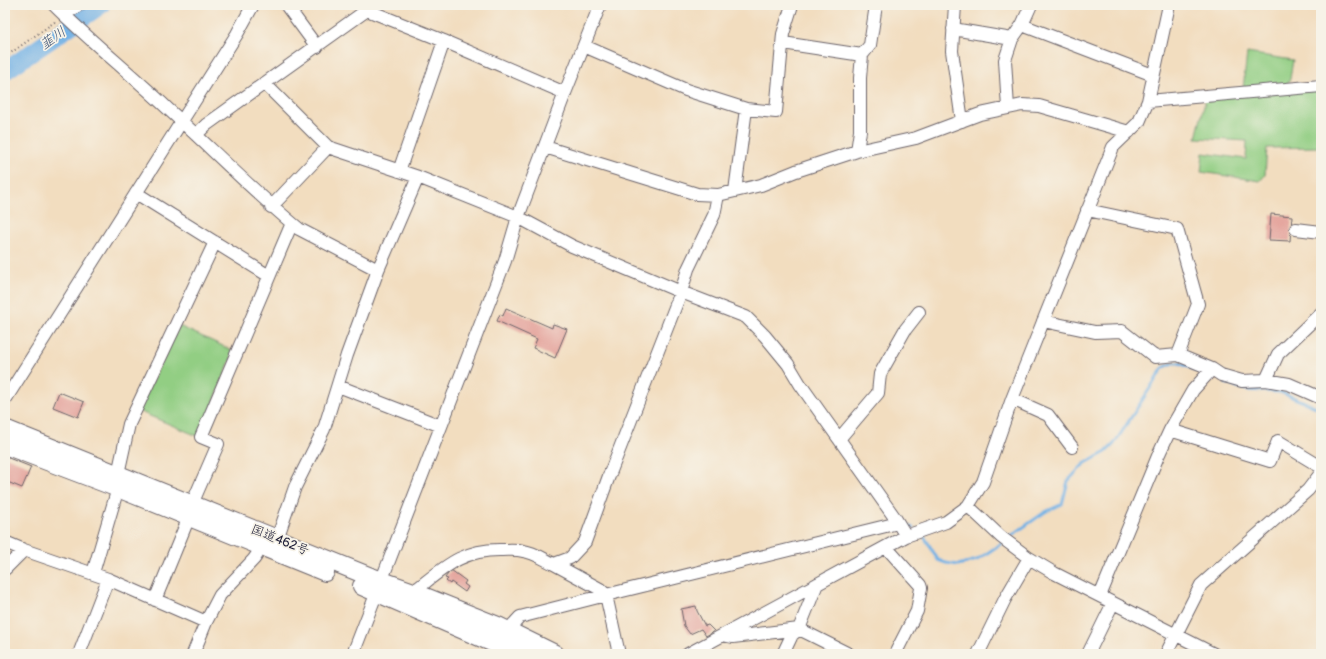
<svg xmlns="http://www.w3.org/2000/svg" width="1326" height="659" viewBox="0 0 1326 659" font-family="Pangolin,'Klee One',sans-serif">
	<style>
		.green { fill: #92ce83; stroke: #5a785f }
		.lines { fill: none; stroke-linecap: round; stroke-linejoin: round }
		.stream { stroke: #72b1e5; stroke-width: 3 }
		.river { stroke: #72b1e5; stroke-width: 18 }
		.building { fill: #e29a93 }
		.minor-casing { stroke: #6b6369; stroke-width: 14 }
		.highway-casing { stroke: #6b6369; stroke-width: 20 }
		.path { stroke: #6b6369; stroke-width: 2; stroke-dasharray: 1 3; stroke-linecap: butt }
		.minor { stroke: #fff; stroke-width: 12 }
		.highway { stroke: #fff; stroke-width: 18 }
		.labels { text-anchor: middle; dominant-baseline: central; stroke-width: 3.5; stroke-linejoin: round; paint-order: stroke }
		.street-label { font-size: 13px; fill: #22223b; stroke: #f7f3e8 }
		.water-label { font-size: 14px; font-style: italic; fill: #3e5476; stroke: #f7f3e8 }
	</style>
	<rect width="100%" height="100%" fill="#f7f3e8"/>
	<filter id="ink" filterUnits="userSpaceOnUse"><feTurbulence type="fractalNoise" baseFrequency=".025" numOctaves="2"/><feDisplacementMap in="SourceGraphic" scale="8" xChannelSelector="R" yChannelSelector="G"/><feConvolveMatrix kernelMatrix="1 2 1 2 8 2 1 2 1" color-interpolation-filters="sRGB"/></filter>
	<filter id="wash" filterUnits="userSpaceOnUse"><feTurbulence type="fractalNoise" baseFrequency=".012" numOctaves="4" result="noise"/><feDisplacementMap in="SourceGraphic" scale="16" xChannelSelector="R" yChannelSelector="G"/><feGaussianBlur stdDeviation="0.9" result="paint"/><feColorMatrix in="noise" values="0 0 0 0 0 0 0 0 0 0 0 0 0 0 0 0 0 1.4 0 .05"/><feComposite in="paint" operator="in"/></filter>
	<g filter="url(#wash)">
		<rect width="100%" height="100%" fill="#f2ddbf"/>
		<path class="green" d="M1247,53L1293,60L1290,79L1286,87L1243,89Z
			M1321,89V147L1267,148L1265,175L1260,181L1201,172L1203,153L1246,159L1247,141L1196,138L1206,98Z
			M179,326L234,351L200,437L138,411Z"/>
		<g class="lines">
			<path class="stream" d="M1226,383L1247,390L1280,392L1321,409
				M904,528L911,527L913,528
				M924,536L938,560L946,563L958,565L977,560L1002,543
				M1008,538L1045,512L1062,504L1068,481L1084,464L1106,452L1114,444L1163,368L1173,363H1179L1204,373"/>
			<path class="river" d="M5,71L101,5"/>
		</g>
		<g id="blocks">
			<path class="building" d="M1271,214L1292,216L1290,241L1269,240Z
				M506,308L552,328L553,324L567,329L555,358L533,348L537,339L497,321L500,314L503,316Z
				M59,392L84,402L78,417L53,407Z
				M6,457L31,467L22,488L5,481Z
				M451,570L466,581L464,584L468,587L465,592L451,582L450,584L446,581L448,579L445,578Z
				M696,606L697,611L705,626L708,625L714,631L706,636L701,629L690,634L684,626L681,609Z"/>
		</g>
	</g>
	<g filter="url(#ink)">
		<use href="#blocks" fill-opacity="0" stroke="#6b6369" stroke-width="1"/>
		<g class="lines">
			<defs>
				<path id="minor" d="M54,5C90,41 130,73 167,108C211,148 253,191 299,229L378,270
					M286,5L317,47
					M955,5L952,51L962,121
					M367,10L444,41L565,93
					M64,15L79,5
					M1022,25L1031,5
					M953,29L1012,39
					M783,43L862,55
					M584,46L686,90L746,109L776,112L783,34L792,5
					M264,83L328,147L418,177L518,217L572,246L681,292L746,317L765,336L788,364L800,384L895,518L906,536
					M1148,101L1321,86
					M1008,108L1005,60L1012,39L1022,25L1153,75
					M196,135L206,125L374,5
					M545,147L697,194L718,195L761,185L796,171L857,151L916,138L980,114L1022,105L1039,106L1129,132
					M857,151L860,131V78L862,55L870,45L876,5
					M399,171L444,41
					M735,191L746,109
					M136,193L269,276
					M271,207L328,147
					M1087,210L1177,229L1198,304L1178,355
					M1296,229L1321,232
					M1043,321L1095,332L1122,331L1155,357L1178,355L1212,369L1221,375L1242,381L1266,380L1289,384L1321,398
					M1266,380L1278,354L1321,313
					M338,386L441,426
					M1012,399L1048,415L1072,447
					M5,400L237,34L253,5
					M1170,430L1270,461L1278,441L1321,467
					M839,439L878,393L880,374L905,330L919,312
					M118,474L129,424L215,242
					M192,504L218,444L201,437L292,223
					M968,506L1001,537L1029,558L1054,573L1214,654
					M277,539L295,487L324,429L347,355L378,270L418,177
					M5,542L24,550L108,579L206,622
					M886,547L920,585L921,588L917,611L895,654
					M554,564L600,589L606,595L898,523
					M5,569L24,550
					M93,573L118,488
					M413,592C444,568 461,549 502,550C509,550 516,549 523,551C534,552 545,560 554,564L570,558L585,542L609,476L681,292L688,269L714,215L718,195
					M1100,596L1158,456L1170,430L1193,390L1212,369
					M155,600L189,517
					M508,630L520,617L606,595L619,654
					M723,635L733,637L799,629L817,584
					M79,654L108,579
					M193,654L206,622L220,595L254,559L262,547
					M353,654L505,261L518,217L565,93L600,5
					M688,654L906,536L946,522L968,506L983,482L1012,399L1113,147L1139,122L1148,101L1169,5
					M783,654L792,635L799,629L849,654
					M978,654L1005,599L1029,558
					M1088,654L1113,603
					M1166,654L1201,585L1308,490L1321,473"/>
				<path id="highway" d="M5,429L371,577L413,592L498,626L555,654
					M5,445L118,488L325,572
					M362,586L519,654"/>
			</defs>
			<use href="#minor" class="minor-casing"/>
			<use href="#highway" class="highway-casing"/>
			<path class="path" d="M5,57L56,21"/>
			<use href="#minor" class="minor"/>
			<use href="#highway" class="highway"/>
		</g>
	</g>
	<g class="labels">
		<g class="street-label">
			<text transform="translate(280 540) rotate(22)">国道462号</text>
		</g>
		<g class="water-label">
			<text transform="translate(53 38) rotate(-35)">韮川</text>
		</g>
	</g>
	<rect width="1326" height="659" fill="none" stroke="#f7f3e8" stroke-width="20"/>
</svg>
